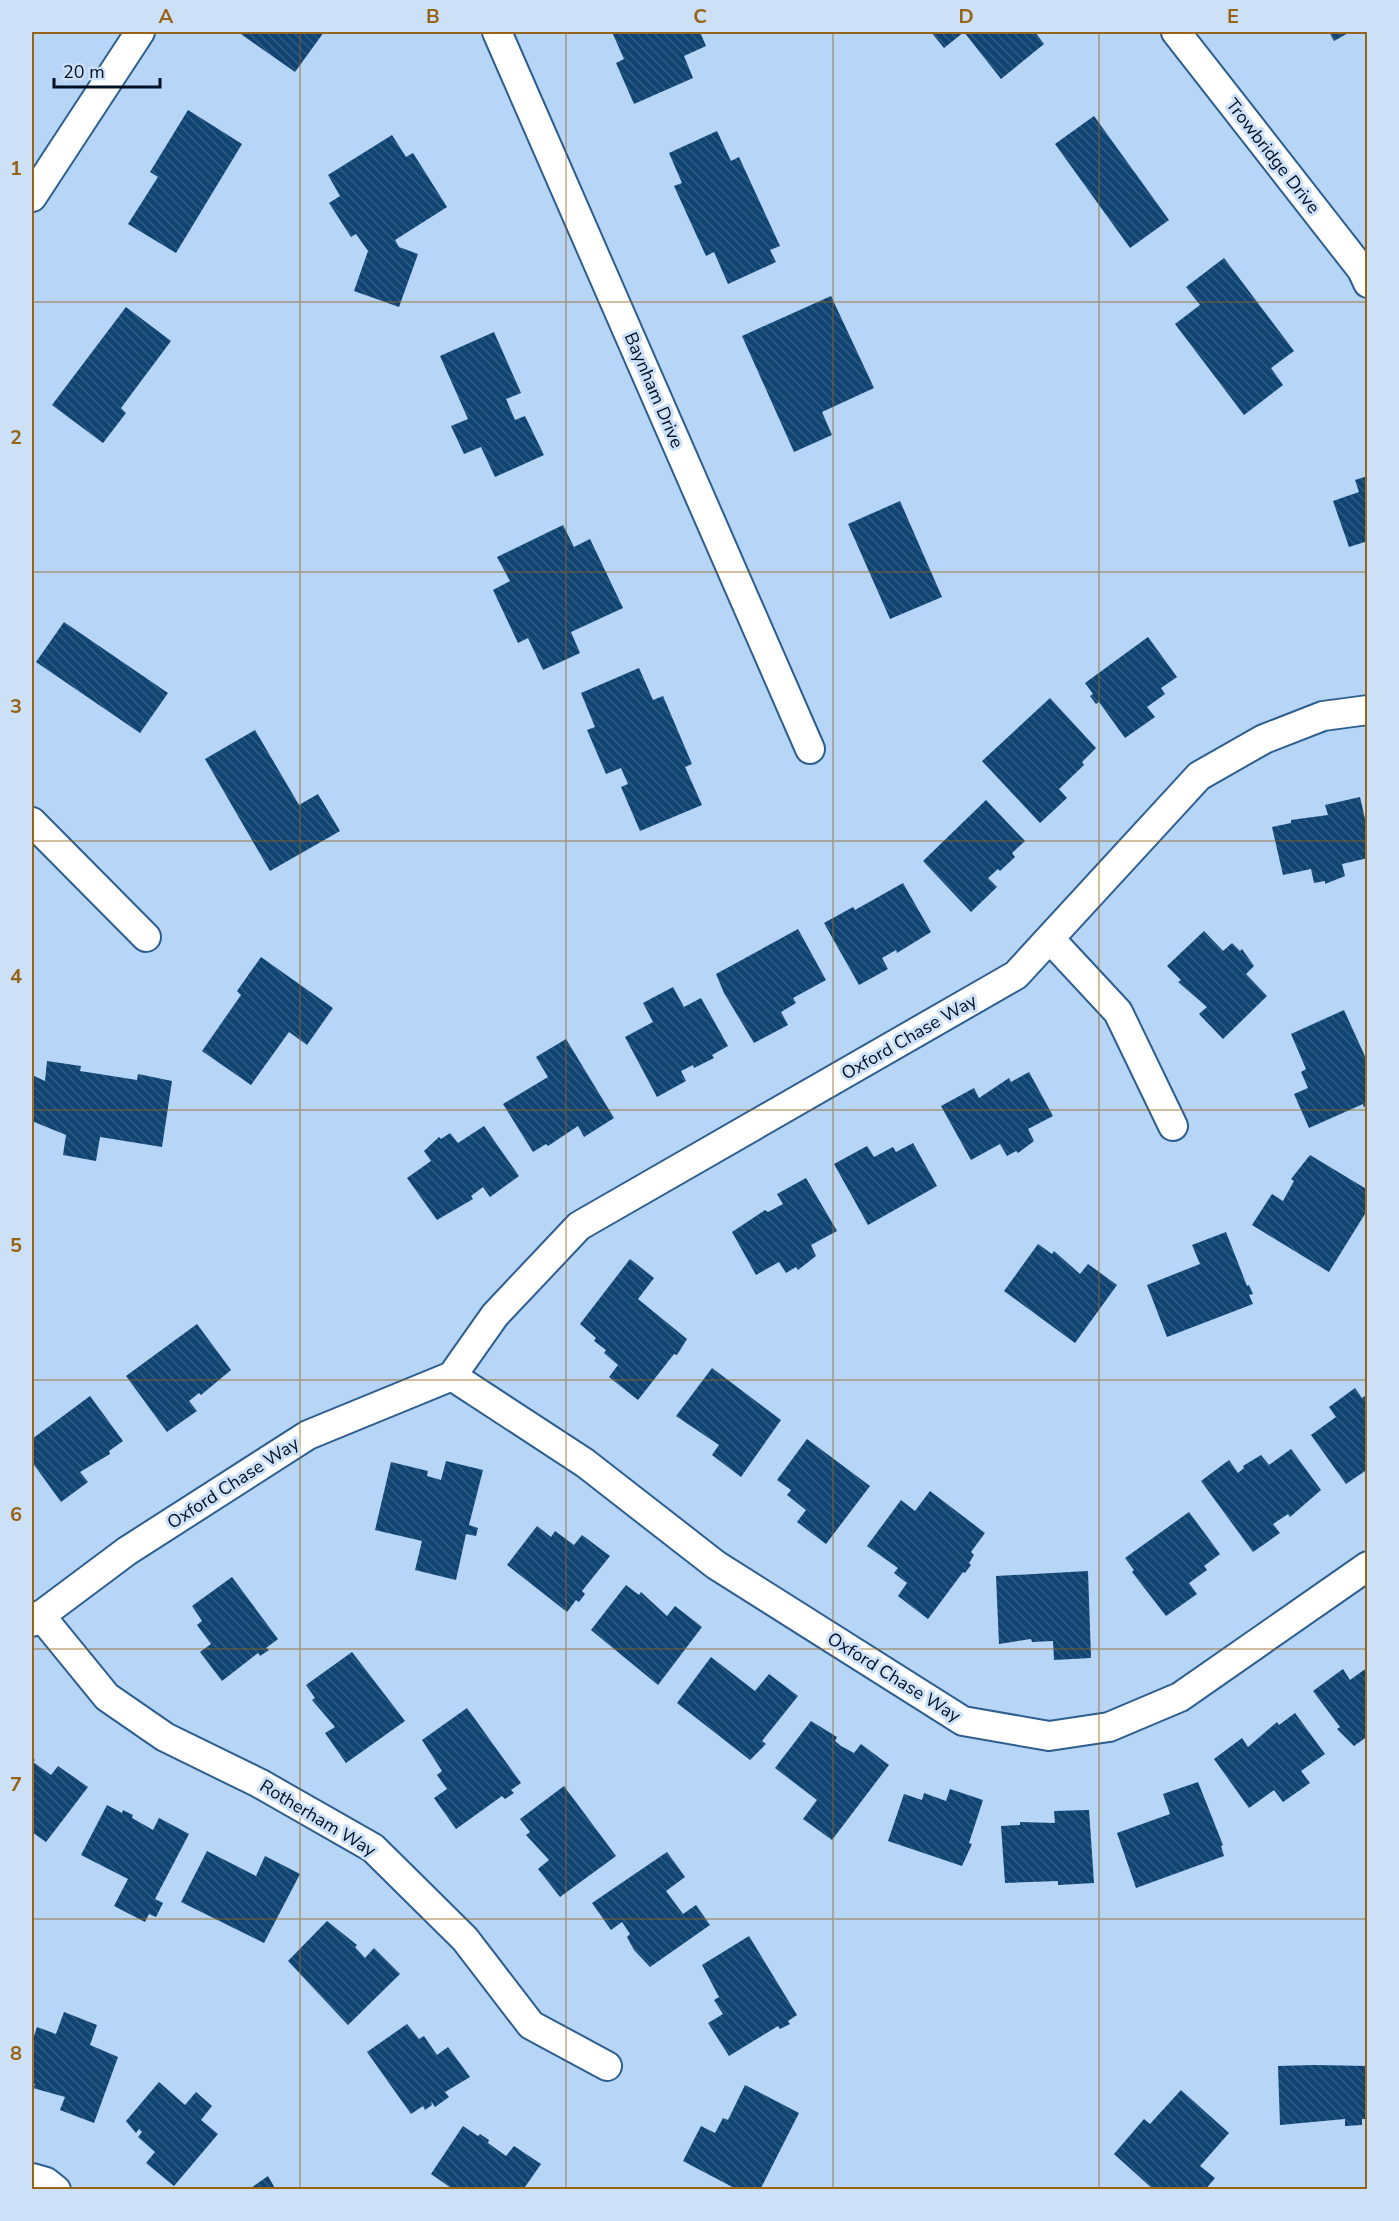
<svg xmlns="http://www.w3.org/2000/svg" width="1399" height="2221" viewBox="0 0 1399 2221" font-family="'Nunito Sans',sans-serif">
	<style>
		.building { fill: url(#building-back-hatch) }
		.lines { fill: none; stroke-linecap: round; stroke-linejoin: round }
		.street-casing { stroke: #2c5e8f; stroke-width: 32 }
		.street { stroke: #fff; stroke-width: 28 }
		.grid { fill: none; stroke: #966317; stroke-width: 1.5; stroke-opacity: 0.55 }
		.labels { text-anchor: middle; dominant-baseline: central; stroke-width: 6; stroke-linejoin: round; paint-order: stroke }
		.street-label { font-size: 18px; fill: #000f23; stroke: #cce1f8 }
		.neatline { fill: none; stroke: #966317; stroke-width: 2 }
		.grid-label { font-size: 20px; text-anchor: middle; font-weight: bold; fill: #966317 }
	</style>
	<defs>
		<pattern id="building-back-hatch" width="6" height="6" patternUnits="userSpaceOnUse" patternTransform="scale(1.5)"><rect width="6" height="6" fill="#104473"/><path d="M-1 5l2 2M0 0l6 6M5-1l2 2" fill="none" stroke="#305b82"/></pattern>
	</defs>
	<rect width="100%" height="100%" fill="#b6d5f7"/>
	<path class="building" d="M238,32H324L295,72Z
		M612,32H700L706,46L684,56L693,78L634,104L616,63L624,59Z
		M931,32H1035L1044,44L1001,79L964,32L944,48Z
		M1329,32H1350L1334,41Z
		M188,110L242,144L176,253L128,224L158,177L150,172Z
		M1094,116L1169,220L1130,248L1055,144Z
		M717,131L731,161L739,157L780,246L770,250L776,262L728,284L714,252L706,256L674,186L682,183L669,153Z
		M392,135L406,157L413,153L447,207L395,240L399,247L418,254L399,307L354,291L368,251L356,234L351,237L329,203L340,196L328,175Z
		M1224,258L1294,351L1271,368L1283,385L1244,415L1175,324L1200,305L1186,287Z
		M831,296L874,388L822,412L832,435L794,452L742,336Z
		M126,307L171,341L121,408L126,413L103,443L52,405Z
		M494,332L521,393L506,399L515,420L525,416L544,455L495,477L481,447L464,454L451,426L468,419L440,356Z
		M1368,476V541L1349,547L1333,501L1359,492L1355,480Z
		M900,501L942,597L890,619L848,524Z
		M563,525L574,547L590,539L623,608L571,632L580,653L543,670L528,638L518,643L493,590L510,581L497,557Z
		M64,622L168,693L140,733L36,662Z
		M1148,637L1177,677L1161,688L1165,694L1147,707L1155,717L1125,738L1099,702L1096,704L1090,696L1093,694L1085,683Z
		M639,668L653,700L663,696L692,764L685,767L702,805L640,831L621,787L628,784L621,768L606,774L587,730L595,727L581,693Z
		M1050,698L1096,748L1082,762L1084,765L1059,789L1067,798L1040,823L982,761Z
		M255,730L299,805L318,794L340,831L270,871L205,759Z
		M1360,797L1368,832V858L1342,864L1345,876L1325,884V881L1314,883L1311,869L1283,875L1272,827L1291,823V820L1328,815L1325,805Z
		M986,800L1025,841L1012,853L1015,857L1000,871L998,869L988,878L997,887L971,912L923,861Z
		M903,883L931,932L897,953L896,950L882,958L888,969L859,985L824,923L853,907L855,910Z
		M798,929L826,980L793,998L796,1003L781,1012L788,1025L754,1043L724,993L716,974Z
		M1204,931L1223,951L1232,943L1240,951L1242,949L1254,966L1246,974L1267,996L1223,1039L1199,1014L1207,1007L1178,982L1181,980L1167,966Z
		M261,957L333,1008L307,1045L289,1032L251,1085L202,1051L241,995L237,991Z
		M673,987L684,1007L701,998L728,1046L712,1055L714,1058L694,1068L693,1065L681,1071L686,1081L657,1097L625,1037L653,1022L643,1003Z
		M1344,1010L1368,1063V1106L1364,1107L1363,1104L1309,1128L1294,1094L1308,1088L1301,1072L1306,1069L1291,1034Z
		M566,1039L614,1118L584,1137L578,1126L548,1146L546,1144L533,1152L503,1104L548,1077L536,1057Z
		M47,1061L81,1066L80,1071L137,1080L138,1074L172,1081L162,1147L100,1137L96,1161L63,1155L66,1135L32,1121V1075L45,1081Z
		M1029,1072L1053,1116L1028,1129L1034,1141L1018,1153L1016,1151L1007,1156L1000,1144L971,1160L941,1106L974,1088L979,1098L1009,1078L1011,1082Z
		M484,1126L519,1176L490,1197L483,1187L471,1196L473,1199L437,1220L407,1178L431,1161L424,1151L439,1137L441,1139L450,1133L458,1143Z
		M913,1143L937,1186L868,1225L834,1164L867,1146L874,1157L893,1147L896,1152Z
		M1310,1155L1368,1190V1209L1329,1272L1252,1225L1272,1194L1283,1201L1294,1181L1291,1179Z
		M806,1178L837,1231L811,1245L816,1256L798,1270L796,1267L786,1273L779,1262L756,1275L732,1232L765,1210L768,1212L783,1204L777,1194Z
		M1226,1232L1247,1286L1249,1285L1253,1294L1249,1295L1253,1304L1167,1337L1147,1285L1200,1264L1192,1245Z
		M1038,1244L1052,1254L1054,1251L1080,1274L1088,1264L1117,1285L1075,1343L1004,1291Z
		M630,1259L654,1278L638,1299L687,1339L677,1355L674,1354L638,1400L609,1377L618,1365L604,1353L606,1350L594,1341L596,1338L580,1324Z
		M197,1324L231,1370L201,1395L199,1393L189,1401L197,1411L167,1432L126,1376Z
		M712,1368L781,1420L741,1477L712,1455L719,1445L676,1416Z
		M1355,1388L1362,1398L1368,1394V1469L1346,1484L1311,1435L1336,1417L1329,1407Z
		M90,1396L123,1441L109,1451L110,1454L80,1472L88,1482L61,1502L32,1462V1439Z
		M807,1439L870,1486L826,1544L797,1522L806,1510L787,1495L791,1490L777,1480Z
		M1291,1449L1321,1490L1290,1517L1288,1514L1273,1524L1280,1533L1253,1552L1201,1481L1229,1460L1238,1473L1244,1468L1243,1466L1261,1455L1269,1465Z
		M446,1461L483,1470L469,1525L478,1528L476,1536L466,1534L456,1580L415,1570L422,1541L375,1530L391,1462L428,1471L427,1476L441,1480Z
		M930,1491L985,1533L971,1552L974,1555L969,1563L971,1565L965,1573L963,1572L928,1619L898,1596L907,1583L894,1573L898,1568L867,1546L901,1500L915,1511Z
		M1189,1512L1220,1554L1204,1566L1207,1570L1189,1583L1197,1594L1166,1616L1132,1572L1134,1570L1125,1558Z
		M537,1526L551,1537L555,1531L574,1545L582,1535L610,1556L582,1591L585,1594L579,1602L576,1600L567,1612L507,1565Z
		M1088,1571L1091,1658L1054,1660L1053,1641L1032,1642L1031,1639L999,1644L996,1576Z
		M232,1577L278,1639L266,1648L269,1650L260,1656L258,1653L222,1681L200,1652L211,1644L197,1625L202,1621L192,1606Z
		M626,1585L639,1595L641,1592L667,1616L675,1606L702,1627L658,1685L591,1630Z
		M352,1652L405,1721L346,1763L325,1733L335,1727L312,1700L315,1698L306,1685Z
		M711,1657L755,1691L769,1674L798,1696L762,1741L766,1744L750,1760L677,1703Z
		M1368,1667V1736L1354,1746L1337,1729L1340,1727L1313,1691L1343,1669L1350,1680Z
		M467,1708L521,1783L511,1790L514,1793L505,1799L502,1796L456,1829L434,1798L447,1789L437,1775L442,1771L422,1740Z
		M1295,1713L1325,1754L1301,1771L1310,1783L1283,1802L1274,1790L1249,1808L1214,1759L1242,1738L1248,1747L1277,1722L1279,1725Z
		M811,1721L837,1737L835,1741L841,1746L854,1753L861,1744L889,1765L832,1840L803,1819L817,1800L775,1768Z
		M32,1757L35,1760L33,1762L51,1775L58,1766L88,1787L46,1842L32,1832Z
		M1198,1782L1223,1845L1221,1846L1224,1856L1136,1888L1117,1833L1170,1814L1163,1794Z
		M564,1786L616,1856L560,1897L538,1869L549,1860L526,1835L530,1832L520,1819Z
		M950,1789L983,1800L969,1843L972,1844L962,1866L888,1841L904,1794L922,1800L924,1793L946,1801Z
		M107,1805L122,1813L123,1810L133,1815L132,1818L153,1830L159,1818L189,1834L155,1899L163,1903L156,1917L149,1914L145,1922L114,1906L128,1879L81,1855Z
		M1089,1810L1094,1883L1058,1885V1881L1005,1883L1001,1826L1020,1825V1822L1055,1823L1054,1811Z
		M207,1851L256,1876L265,1856L300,1874L264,1943L181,1902Z
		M667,1852L685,1877L666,1891L683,1914L696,1905L710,1925L650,1967L634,1950L627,1937L630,1934L622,1922L611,1930L592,1903Z
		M327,1921L357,1945L355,1947L365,1958L374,1948L400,1974L348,2025L288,1961Z
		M749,1936L797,2015L788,2021L790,2024L780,2029L778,2026L729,2056L708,2023L723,2014L714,2000L719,1997L702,1965Z
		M64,2012L97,2025L90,2045L118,2057L94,2123L60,2110L65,2097L33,2088L35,2084L32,2083V2042L37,2027L56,2034Z
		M407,2024L419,2039L424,2036L437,2055L448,2047L470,2077L445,2092L449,2097L435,2107L431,2101L432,2105L425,2110L423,2106L411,2114L367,2052Z
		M1315,2065L1368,2066V2119H1362V2125L1345,2126V2119L1280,2125L1278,2066Z
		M159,2082L185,2105L196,2092L212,2106L201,2120L218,2134L174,2186L146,2163L155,2152L138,2137L142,2132L139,2129L136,2133L126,2121Z
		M745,2085L799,2113L760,2190H738L683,2161L701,2126L715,2133L723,2118L728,2120Z
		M1181,2090L1229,2133L1200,2166L1215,2178L1205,2190H1154L1114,2154L1144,2119L1150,2124Z
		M463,2126L478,2136L480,2134L489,2140L488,2143L506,2156L514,2146L541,2164L525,2187L527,2190H454L431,2174Z
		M268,2176L276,2190H248Z"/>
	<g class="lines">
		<defs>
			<path id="street" d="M497,32L810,749
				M1176,32L1362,270L1368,283
				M32,197L140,32
				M32,822L146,937
				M1051,940L1118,1012L1173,1126
				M452,1376L585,1463L716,1565L963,1721L1049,1736L1109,1727L1180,1697L1368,1566
				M40,1615L107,1697L165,1737L259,1783L373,1848L465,1939L531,2025L607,2066
				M32,1622L127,1551L308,1435L452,1376L495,1315L579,1226L1016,975L1199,776L1264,739L1323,716L1368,710
				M32,2178L46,2182L56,2190"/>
		</defs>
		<use href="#street" class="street-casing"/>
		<use href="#street" class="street"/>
	</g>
	<path class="grid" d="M300,32V2190M566,32V2190M833,32V2190M1099,32V2190M32,302H1368M32,572H1368M32,841H1368M32,1110H1368M32,1380H1368M32,1649H1368M32,1919H1368"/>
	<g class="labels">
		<g class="street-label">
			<text transform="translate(1273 156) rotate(52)">Trowbridge Drive</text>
			<text transform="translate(654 390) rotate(67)">Baynham Drive</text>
			<text transform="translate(909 1037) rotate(-30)">Oxford Chase Way</text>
			<text transform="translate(233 1483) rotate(-33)">Oxford Chase Way</text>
			<text transform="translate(894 1677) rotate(32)">Oxford Chase Way</text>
			<text transform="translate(318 1818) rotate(31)">Rotherham Way</text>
		</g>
	</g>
	<rect width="1399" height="2221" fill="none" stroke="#cce1f8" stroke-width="66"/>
	<path d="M54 78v9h106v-9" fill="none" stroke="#000f23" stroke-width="3"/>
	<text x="63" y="78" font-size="18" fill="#000f23" stroke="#cce1f8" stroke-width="4.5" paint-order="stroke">20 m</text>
	<rect x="33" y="33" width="1333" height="2155" class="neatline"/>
	<g class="grid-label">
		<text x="166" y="23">A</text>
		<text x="433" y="23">B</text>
		<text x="700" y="23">C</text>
		<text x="966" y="23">D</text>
		<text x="1233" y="23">E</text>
		<text x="16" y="175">1</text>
		<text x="16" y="444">2</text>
		<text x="16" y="713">3</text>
		<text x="16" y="983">4</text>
		<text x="16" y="1252">5</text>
		<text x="16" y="1521">6</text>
		<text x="16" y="1791">7</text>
		<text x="16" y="2060">8</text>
	</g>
</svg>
